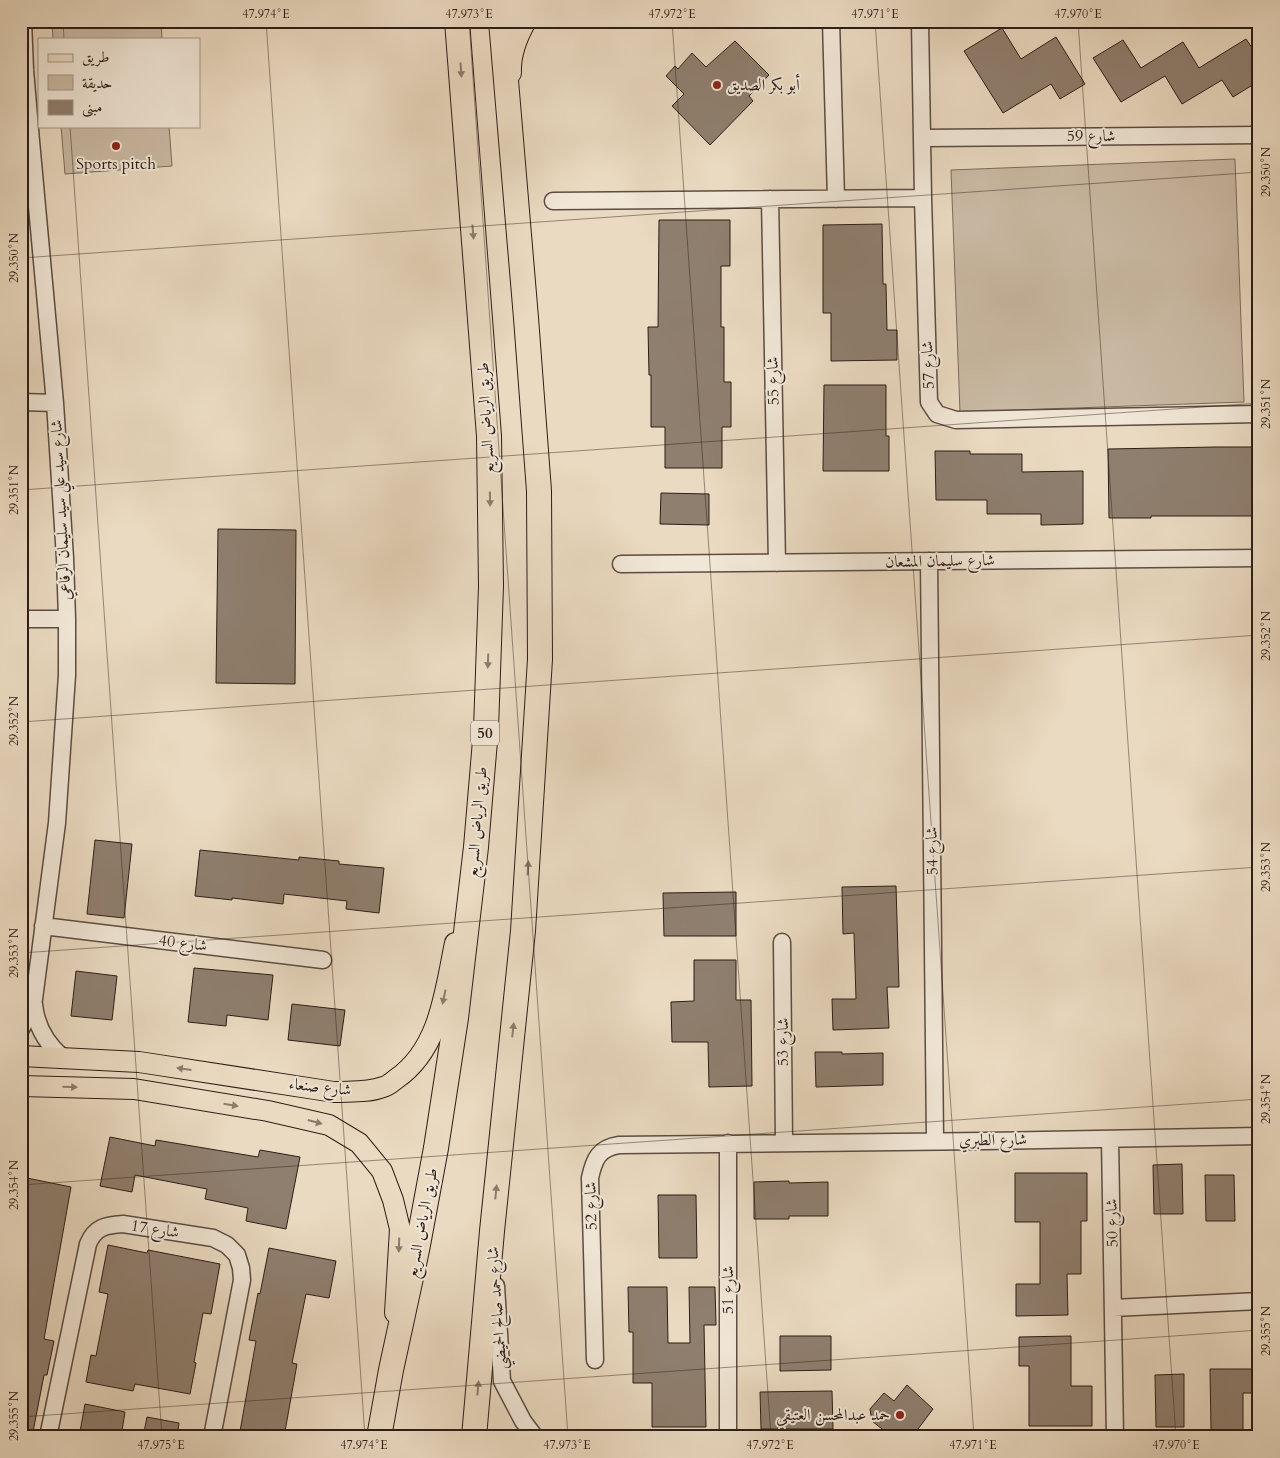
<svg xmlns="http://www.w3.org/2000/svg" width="1280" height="1458" viewBox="0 0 1280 1458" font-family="Cardo,Amiri,serif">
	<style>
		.green { fill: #cabaa4; stroke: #7c6c5e }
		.building { fill: #8f7f6f; stroke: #2d1d17 }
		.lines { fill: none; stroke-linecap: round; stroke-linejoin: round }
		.minor-casing { stroke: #5c4c42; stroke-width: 19 }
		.major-casing { stroke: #2d1d17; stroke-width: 22 }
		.highway-casing { stroke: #2d1d17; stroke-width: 26 }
		.minor { stroke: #f1e7d7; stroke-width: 16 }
		.major { stroke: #eadac1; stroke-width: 20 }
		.highway { stroke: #eadac1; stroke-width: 24 }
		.oneway { fill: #8c7c6c }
		.ticks { fill: none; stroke: #2d1d17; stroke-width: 1; stroke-opacity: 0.45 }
		.poi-dot { fill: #8f2418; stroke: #f1e7d7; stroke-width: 2 }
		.labels { text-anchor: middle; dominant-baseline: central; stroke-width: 4; stroke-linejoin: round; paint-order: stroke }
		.shield { fill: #f1e7d7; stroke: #685a51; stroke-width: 1 }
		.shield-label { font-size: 15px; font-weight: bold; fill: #2d1d17 }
		.poi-label { font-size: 16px; fill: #2d1d17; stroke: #f1e7d7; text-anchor: start }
		.street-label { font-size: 16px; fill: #2d1d17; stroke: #f1e7d7 }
		.neatline { fill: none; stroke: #2d1d17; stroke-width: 2 }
		.ticks-label { font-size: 12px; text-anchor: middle; fill: #2d1d17 }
	</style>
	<rect width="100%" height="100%" fill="#eadac1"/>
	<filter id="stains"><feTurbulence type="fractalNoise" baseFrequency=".004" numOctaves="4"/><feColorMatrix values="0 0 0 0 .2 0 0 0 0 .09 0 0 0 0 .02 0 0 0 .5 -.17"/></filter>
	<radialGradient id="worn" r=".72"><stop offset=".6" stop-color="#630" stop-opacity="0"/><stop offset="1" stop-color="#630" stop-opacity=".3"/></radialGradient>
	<path class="green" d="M52,21H161L162,39H53Z
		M61,126H169L172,166L65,174Z
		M1235,159L1244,402L960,412L951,170Z"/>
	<path class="building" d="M1002,28L1021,59L1056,37L1085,84L1060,99L1051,84L1003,113L964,51Z
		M1246,39L1259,58V81L1233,97L1222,80L1182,104L1165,76L1121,102L1093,58L1123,40L1141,68L1183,42L1199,68Z
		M735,41L769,75L749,96L753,101L710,145L672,106L684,94L666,76L675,66L678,69L692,53L706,67Z
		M659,220H730V266H721V327H724V382H731V427H722V468H665V427H651V375H649L648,327H658Z
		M882,224L883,284H886L887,330H897V360L831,361V313H823V225Z
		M824,385H886V436H889V471H823Z
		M1215,447H1259V516H1151V518H1109L1108,449Z
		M935,451H970V454H1022V472L1083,471V524L1041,525V514H987V500H936Z
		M661,493L709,494V525L660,524Z
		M218,529L296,530L295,684L216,683Z
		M95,840L132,844L124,918L87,914Z
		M200,850L299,860V857L339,861V864L384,868L379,913L346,909L347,901L284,894L283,904L232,898V900L195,896Z
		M896,886L899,987H887L889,1028L833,1030L832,999H856L854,933L843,934L842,887Z
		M736,892V936H664L663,893Z
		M694,960H736V1000H751L752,1086L709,1087L708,1042H672L671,1002L694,1001Z
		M194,968L273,975L268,1020L227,1015L226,1026L188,1022Z
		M76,971L117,976L112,1020L71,1016Z
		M292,1004L345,1010L340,1046L288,1040Z
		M815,1052H842V1054L883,1053V1085L816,1087Z
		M110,1137L155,1146L156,1140L258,1157L260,1150L300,1157L286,1229L246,1221L248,1208L205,1199L207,1189L135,1175L132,1192L100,1186Z
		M1182,1164L1183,1214H1154L1153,1165Z
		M1015,1173H1087V1221H1081V1274H1067L1068,1315L1016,1316V1284H1040V1222H1015Z
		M1205,1175H1234L1235,1221H1206Z
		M27,1178L71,1187L44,1339L54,1341L47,1375H44L32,1437L21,1435V1211Z
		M789,1181V1183L828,1182V1216H789V1219H754V1182Z
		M658,1195H696L697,1258H659Z
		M108,1245L147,1253L148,1250L220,1264L211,1314L203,1313L194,1362L196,1363L190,1394L135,1384L133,1391L86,1382L91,1355L96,1356L108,1294L99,1292Z
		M269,1248L336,1261L329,1298L306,1294L292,1363L297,1364L284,1437H239L256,1341L249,1340L258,1293L260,1294Z
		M628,1287H667L668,1343H690L689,1287H715L716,1325H704L706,1427H652V1383H633V1332H629Z
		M780,1336H831V1370L780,1371Z
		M1071,1336V1386H1092V1426H1029V1366H1019V1337Z
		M1210,1369H1259V1393H1243V1430H1211Z
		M1184,1374V1427H1156L1155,1375Z
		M907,1385L933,1409L912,1437H892L872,1421L870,1409L884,1393L894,1401Z
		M832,1391L833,1429H761L760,1392Z
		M85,1404L125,1412L121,1437H79Z
		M147,1417L179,1423L177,1437H143Z"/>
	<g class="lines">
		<defs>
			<path id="minor" d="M831,21L836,199
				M920,21L923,198L929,402L937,414L956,420L1259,414
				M923,138L1259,135
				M770,199L777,563
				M553,201L923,198
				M21,402L55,403
				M929,561L935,1141
				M621,564L1259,558
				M21,619H67
				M43,926L323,960
				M782,942L784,1142
				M34,1004C36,1026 46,1043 62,1057
				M21,1029L31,1010L34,999L57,823L67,675V619L65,558L55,403L31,141L25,70L23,21
				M1110,1139L1115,1437
				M496,1286L502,1381L523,1421L535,1437
				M1113,1308L1259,1301
				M595,1360L590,1178C594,1159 599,1148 619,1145L984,1141L1259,1136
				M48,1437L88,1244C95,1227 106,1225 123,1224L213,1238L227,1245L237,1255L241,1268L242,1280L212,1437
				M728,1437V1143"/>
			<path id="major" d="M511,73C510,54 517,37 526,21
				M21,1056L139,1062L334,1092C350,1091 368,1093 383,1087C388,1086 392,1082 396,1079C440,1049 445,991 455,943
				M21,1086L134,1089L268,1111L329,1125L359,1143L382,1171L393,1200L400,1229L395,1313"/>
			<path id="highway" d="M379,1437L391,1370L417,1250L436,1148L456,1018L476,847L486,729L491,586L489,436L457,21
				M474,1437L492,1231L523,931L540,659L539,491L526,318L501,21"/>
		</defs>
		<use href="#minor" class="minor-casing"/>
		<use href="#major" class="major-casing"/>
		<use href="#highway" class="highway-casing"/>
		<use href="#minor" class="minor"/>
		<use href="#major" class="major"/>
		<use href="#highway" class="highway"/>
	</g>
	<defs><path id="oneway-solid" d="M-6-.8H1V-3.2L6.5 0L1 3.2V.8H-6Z" transform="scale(1.25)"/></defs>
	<g class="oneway">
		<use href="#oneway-solid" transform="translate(461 70) rotate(86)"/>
		<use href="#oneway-solid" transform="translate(473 232) rotate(85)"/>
		<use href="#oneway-solid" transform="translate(490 499) rotate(89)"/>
		<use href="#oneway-solid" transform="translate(488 661) rotate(92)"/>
		<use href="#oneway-solid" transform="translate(528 868) rotate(-86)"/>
		<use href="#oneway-solid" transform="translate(444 997) rotate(102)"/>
		<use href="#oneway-solid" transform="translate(513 1030) rotate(-84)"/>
		<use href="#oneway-solid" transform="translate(184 1069) rotate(-172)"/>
		<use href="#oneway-solid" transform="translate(70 1087) rotate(2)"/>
		<use href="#oneway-solid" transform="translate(231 1105) rotate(9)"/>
		<use href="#oneway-solid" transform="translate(315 1122) rotate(15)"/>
		<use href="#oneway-solid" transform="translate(496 1192) rotate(-84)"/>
		<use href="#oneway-solid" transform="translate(399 1245) rotate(92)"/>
		<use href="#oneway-solid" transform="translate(478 1388) rotate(-85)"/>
	</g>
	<path class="ticks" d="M63,21L64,39M266,21L365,1437M469,21L568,1437M672,21L771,1437M875,21L974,1437M1078,21L1176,1437M21,27L98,21M70,126L162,1437M21,258L1259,172M21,490L1259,403M21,722L1259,635M21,953L1259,867M21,1185L1259,1099M21,1417L1259,1330"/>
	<g class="poi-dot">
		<circle cx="717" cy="85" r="5"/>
		<circle cx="116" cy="146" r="5"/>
		<circle cx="900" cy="1415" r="5"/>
	</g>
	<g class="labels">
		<rect class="shield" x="471" y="720.5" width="28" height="25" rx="4"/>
		<g class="shield-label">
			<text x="485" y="733">50</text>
		</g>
		<g class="poi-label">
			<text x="727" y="85">أبو بكر الصديق</text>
			<text x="116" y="164" text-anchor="middle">Sports pitch</text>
			<text x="890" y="1415" text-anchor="end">حمد عبدالمحسن العتيقي</text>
		</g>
		<g class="street-label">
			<text x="1091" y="136">شارع 59</text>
			<text transform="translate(928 365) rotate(-92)">شارع 57</text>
			<text transform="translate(773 381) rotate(-91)">شارع 55</text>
			<text transform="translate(486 418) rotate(-93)">طريق الرياض السريع</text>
			<text transform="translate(61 510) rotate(-93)">شارع سيد علي سيد سليمان الرفاعي</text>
			<text transform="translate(940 561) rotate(-1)">شارع سليمان المشعان</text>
			<text transform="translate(477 822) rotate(-85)">طريق الرياض السريع</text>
			<text transform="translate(932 851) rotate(-91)">شارع 54</text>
			<text transform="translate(183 943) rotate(7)">شارع 40</text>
			<text transform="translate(783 1042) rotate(-90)">شارع 53</text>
			<text transform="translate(320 1087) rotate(6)">شارع صنعاء</text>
			<text transform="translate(993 1140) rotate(-1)">شارع الطبري</text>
			<text transform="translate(591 1206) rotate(-91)">شارع 52</text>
			<text transform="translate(422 1223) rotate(-79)">طريق الرياض السريع</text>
			<text transform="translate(1112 1223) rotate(-91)">شارع 50</text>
			<text transform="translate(155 1229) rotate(9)">شارع 17</text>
			<text transform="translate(728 1290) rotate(-90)">شارع 51</text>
			<text transform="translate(497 1308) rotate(-94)">شارع حمد صالح الحميضي</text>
		</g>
	</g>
	<rect width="1280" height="1458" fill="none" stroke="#eadac1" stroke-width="55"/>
	<rect x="38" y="38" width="162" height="90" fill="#f1e7d7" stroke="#a3968a"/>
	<rect x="48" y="54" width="25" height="8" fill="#eadac1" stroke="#a3968a"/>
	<text x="82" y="62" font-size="15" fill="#2d1d17">طريق</text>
	<rect x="48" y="75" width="25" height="15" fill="#cabaa4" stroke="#a3968a"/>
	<text x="82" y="88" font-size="15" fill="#2d1d17">حديقة</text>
	<rect x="48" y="100" width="25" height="15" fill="#8f7f6f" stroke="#a3968a"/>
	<text x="82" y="112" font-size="15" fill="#2d1d17">مبنى</text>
	<rect x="28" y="28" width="1224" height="1402" class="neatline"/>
	<g class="ticks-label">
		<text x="266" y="18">47.974°E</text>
		<text x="469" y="18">47.973°E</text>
		<text x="672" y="18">47.972°E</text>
		<text x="875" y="18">47.971°E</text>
		<text x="1078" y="18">47.970°E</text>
		<text transform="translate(1266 172) rotate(-90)" y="4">29.350°N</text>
		<text transform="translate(14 258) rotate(-90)" y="4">29.350°N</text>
		<text transform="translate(1266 404) rotate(-90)" y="4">29.351°N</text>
		<text transform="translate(14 490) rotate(-90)" y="4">29.351°N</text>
		<text transform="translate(1266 636) rotate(-90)" y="4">29.352°N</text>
		<text transform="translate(14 721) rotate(-90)" y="4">29.352°N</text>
		<text transform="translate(1266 867) rotate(-90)" y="4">29.353°N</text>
		<text transform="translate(14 953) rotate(-90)" y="4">29.353°N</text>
		<text transform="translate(1266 1099) rotate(-90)" y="4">29.354°N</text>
		<text transform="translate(14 1185) rotate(-90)" y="4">29.354°N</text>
		<text transform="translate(1266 1331) rotate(-90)" y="4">29.355°N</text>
		<text transform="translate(14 1416) rotate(-90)" y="4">29.355°N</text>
		<text x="161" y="1449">47.975°E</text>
		<text x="364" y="1449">47.974°E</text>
		<text x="567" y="1449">47.973°E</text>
		<text x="770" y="1449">47.972°E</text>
		<text x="973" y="1449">47.971°E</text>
		<text x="1176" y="1449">47.970°E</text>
	</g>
	<rect width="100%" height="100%" filter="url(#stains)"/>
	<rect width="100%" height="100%" fill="url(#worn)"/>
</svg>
